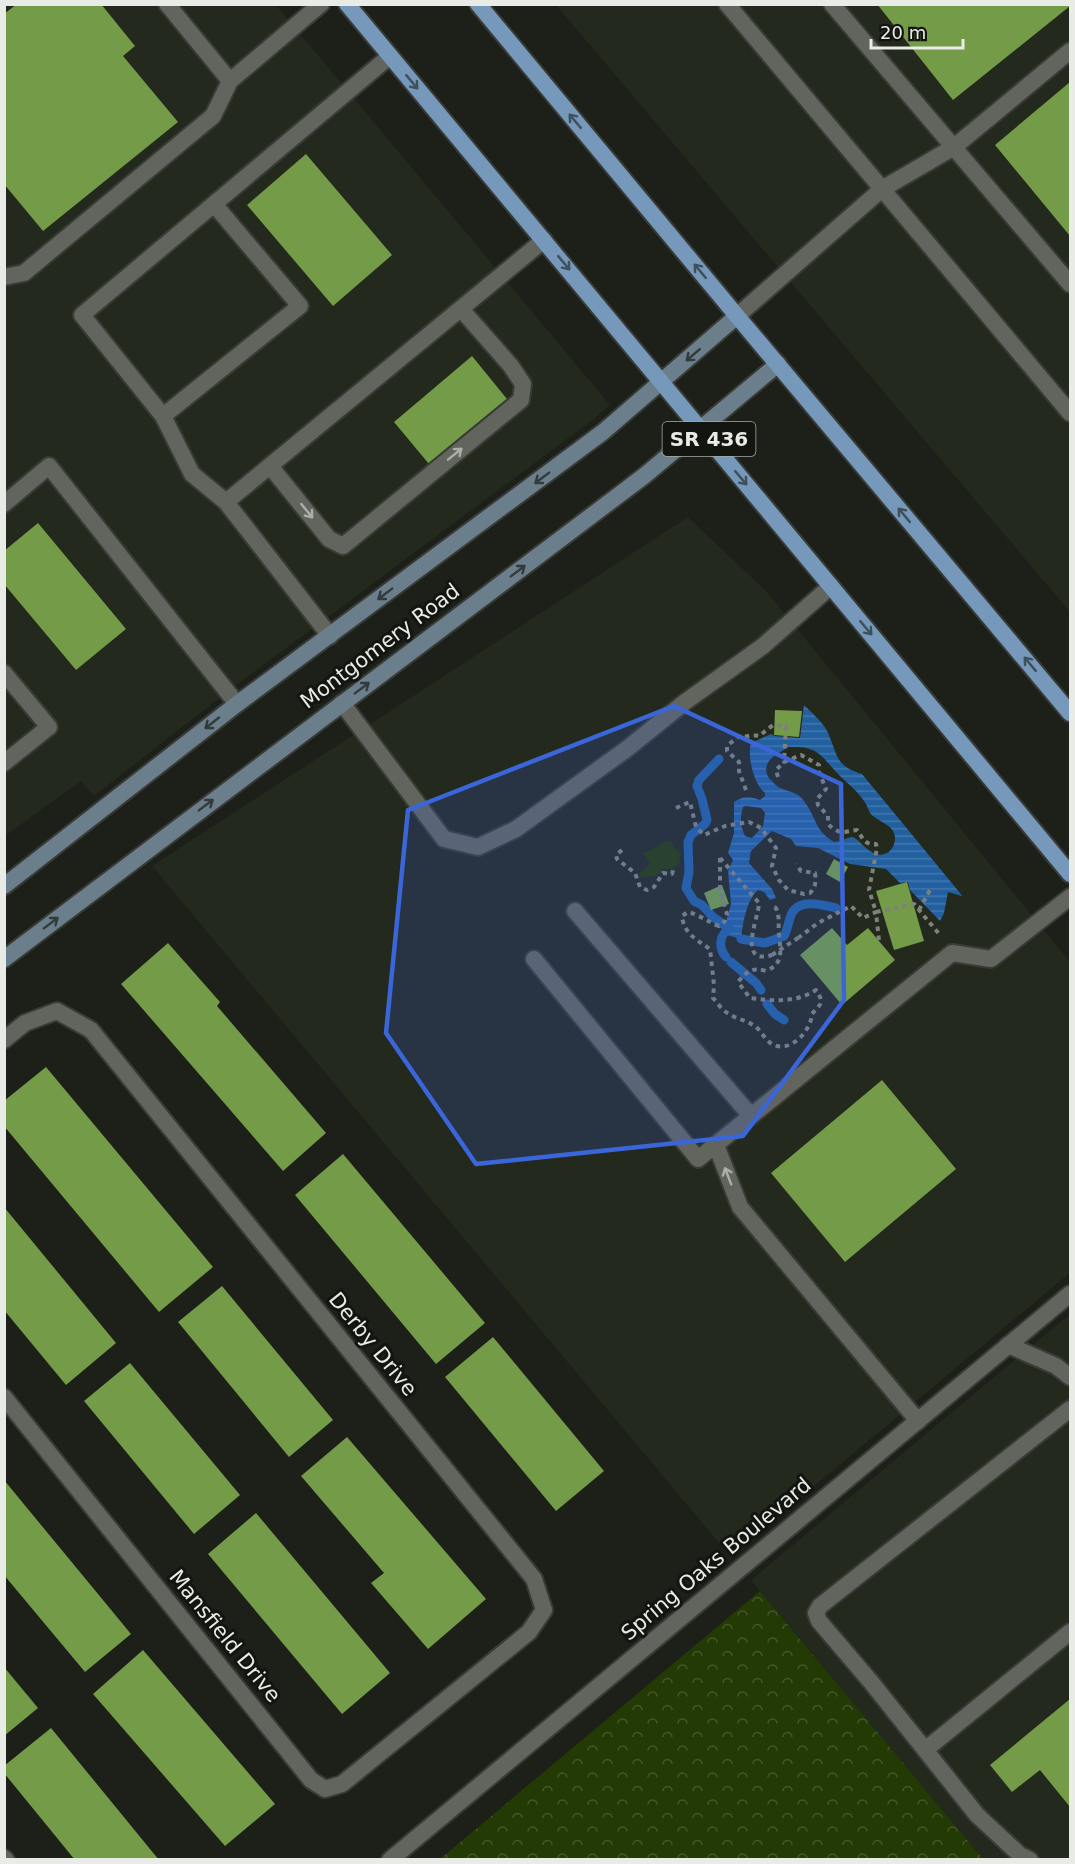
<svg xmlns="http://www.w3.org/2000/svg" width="1075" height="1864" viewBox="0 0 1075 1864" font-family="'DejaVu Sans',sans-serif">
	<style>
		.built { fill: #23291d }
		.grass { fill: #243a04 }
		.forest { fill: url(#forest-crowns) }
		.water { fill: url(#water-rules); fill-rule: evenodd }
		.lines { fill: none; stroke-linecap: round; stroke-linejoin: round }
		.stream { stroke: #2260a0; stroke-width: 9 }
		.building { fill: #739b48 }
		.service-casing { stroke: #383b36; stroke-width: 20 }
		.tertiary-casing { stroke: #383b36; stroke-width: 20 }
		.secondary-casing { stroke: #383b36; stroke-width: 20 }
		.primary-casing { stroke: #383b36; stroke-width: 20 }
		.path { stroke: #7e827c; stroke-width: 4; stroke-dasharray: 4.5 4.5; stroke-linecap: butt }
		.service { stroke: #61655d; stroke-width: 16 }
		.tertiary { stroke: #61655d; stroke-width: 16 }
		.secondary { stroke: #6b7e8c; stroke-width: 16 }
		.primary { stroke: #7598bb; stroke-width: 16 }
		.path-bridge { stroke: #7e827c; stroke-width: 4; stroke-dasharray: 4.5 4.5; stroke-linecap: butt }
		.oneway { stroke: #3f505d }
		.oneway2 { stroke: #323a3b }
		.oneway3 { stroke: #abafa8 }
		.marked { fill: #3b66da; fill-opacity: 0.2; stroke: #3b66da; stroke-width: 4.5; stroke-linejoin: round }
		.labels { text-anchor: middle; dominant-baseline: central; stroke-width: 6; stroke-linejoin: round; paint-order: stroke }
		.shield { fill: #131610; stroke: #a8aba6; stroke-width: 1.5 }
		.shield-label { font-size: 20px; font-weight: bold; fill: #e8ebe6 }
		.street-label { font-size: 21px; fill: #e8ebe6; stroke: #131610 }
	</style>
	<defs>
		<pattern id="forest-crowns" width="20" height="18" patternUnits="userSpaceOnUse" patternTransform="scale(1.5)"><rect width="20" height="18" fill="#243a04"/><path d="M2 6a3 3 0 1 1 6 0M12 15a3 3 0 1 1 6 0" fill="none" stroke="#445729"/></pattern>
		<pattern id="water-rules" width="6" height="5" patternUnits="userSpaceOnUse" patternTransform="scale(1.5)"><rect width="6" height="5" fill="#2260a0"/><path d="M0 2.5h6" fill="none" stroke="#4277ad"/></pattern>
	</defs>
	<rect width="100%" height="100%" fill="#1c2019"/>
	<path class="built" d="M5,5H276L610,405L594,419L227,692L94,796L81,781L5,836Z
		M556,5H1070V612Z
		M688,517L767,592L1070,962V1273L730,1556L152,866Z
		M1070,1314V1859H983L751,1580Z"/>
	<path class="grass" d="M665,841L673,843L674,848L681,854L679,860L680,863L671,869H664C658,875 655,878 646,876L642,878L638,874L650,864L643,853L659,846Z"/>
	<path class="forest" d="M760,1591L983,1859H440Z"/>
	<path class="water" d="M804,705C812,713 825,724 829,735C838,757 836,766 862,774L960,893L962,896L948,892L944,913L940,921L910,890L908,882L900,883L886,869L850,864L818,848L796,846L791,839L772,831L751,851L749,863L772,889L776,898L770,900L764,892L758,890C746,901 743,923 741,939L727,935L730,929L726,922L731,904L728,871L733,860L728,853L734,833V802C742,796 750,796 760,800L765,796V793C754,785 747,756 751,743L771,734L775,736L800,738ZM789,747C819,746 820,755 838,774C848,784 859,792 866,804C867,806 869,811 870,813C876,821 890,823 894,833C897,840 893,850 887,853C871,861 859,837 852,837C846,838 840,842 834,842C814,830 817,818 804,801C798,792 789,792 780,788C776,786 772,781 769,778C759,762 777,754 789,747ZM746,806L761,808L765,813L763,826L752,838L745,836C740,826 740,818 743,807Z"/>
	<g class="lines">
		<path class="stream" d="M719,759L699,780L697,786L702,799L707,820L705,824L691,835L688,842L689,872L686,888L694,901L702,905L713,917L730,929C719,934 718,948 726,957
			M741,939L765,943L784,936C788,929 788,921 792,913C800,898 823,905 836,908
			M731,962L756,983L761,990
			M767,1004L775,1014L784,1020"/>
	</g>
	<path class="building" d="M17,4H101L135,46L123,56L178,122L43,231L4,184V14Z
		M877,4H1070V6L953,100Z
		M1070,82V236L995,145Z
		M306,154L392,255L333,306L247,205Z
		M472,356L507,399L429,464L394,422Z
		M38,523L126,629L76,670L4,584V551Z
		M775,710L802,711L799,737L774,735Z
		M834,859L848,867L840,882L826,874Z
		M907,882L924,941L894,950L876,891Z
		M722,885L729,904L711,910L704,893Z
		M832,928L847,945L868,928L895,960L842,1005L800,955Z
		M168,943L220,1002L217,1006L326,1133L283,1171L121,984Z
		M46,1067L213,1267L159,1312L4,1126V1101Z
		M882,1080L956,1169L845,1262L771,1173Z
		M343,1154L485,1323L436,1364L295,1195Z
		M4,1207L116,1343L66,1385L4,1310Z
		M222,1286L333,1420L289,1457L178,1322Z
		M493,1337L604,1471L556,1511L445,1377Z
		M130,1363L240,1495L194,1534L84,1401Z
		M347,1437L486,1599L428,1649L371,1583L384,1573L301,1476Z
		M4,1480L131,1634L85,1672L4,1575Z
		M256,1513L390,1673L342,1714L208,1554Z
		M143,1650L275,1804L225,1846L93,1694Z
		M4,1667L38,1708L4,1736Z
		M1070,1699V1807L1040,1770L1012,1792L990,1765Z
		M51,1728L159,1860H75L4,1773V1766Z"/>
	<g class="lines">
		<defs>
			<path id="service" d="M167,4L230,81L321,4
				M727,4L1070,413
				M832,4L1070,284
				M4,277L24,273L213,116L230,81
				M737,316L882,189L954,147L1070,51
				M163,416L300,306L214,204
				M270,466L329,539L343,546L521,400L523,384L511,366L461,309
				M226,502L544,240
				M4,504L49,466L237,704
				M330,636L226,502L192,474L163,416L82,315L390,56
				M4,673L49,727L4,763
				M342,703L444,839L478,847L516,829L628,748L685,702L763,646L831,586
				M575,911L751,1116
				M534,959L698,1159L952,953L991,959L1070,897
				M4,1040L25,1023L57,1011L91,1030L534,1579L544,1610L529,1632L342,1784L325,1789L311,1780L4,1397
				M716,1145L740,1207L918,1421
				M1008,1345L1056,1366L1070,1377
				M925,1750L1070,1632
				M4,1858L6,1860
				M1030,1860L1020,1855L977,1815L871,1682L819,1621L816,1613L820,1606L1070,1409"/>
			<path id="tertiary" d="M390,1860L1070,1294"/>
			<path id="secondary" d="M4,886L237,704L603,432L737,316
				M4,959L644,476L778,364"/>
			<path id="primary" d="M347,4L1070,874
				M478,4L737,316L1070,713"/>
		</defs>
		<use href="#service" class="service-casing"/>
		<use href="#tertiary" class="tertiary-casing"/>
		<use href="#secondary" class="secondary-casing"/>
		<use href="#primary" class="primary-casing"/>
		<path class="path" d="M778,777L776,770L784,762
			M746,790L739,771V762L727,751V746L739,736C746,738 751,734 759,736L773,725L786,726L784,762L801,755L819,765V772L826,789L817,799L818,805L828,816V824C839,835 843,832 857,830C863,838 864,845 876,844L877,848L869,890L876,912L914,904L940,935
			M676,808L690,802L696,827L704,835L725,826L749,822L761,828L776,848L772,866L779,880L788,890L804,894L810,893C816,887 816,881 815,873L801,871L796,864
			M622,850L616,855L617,859L635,873L640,887L647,890L654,887L663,873L672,874L674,867
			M720,858V891L727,914L725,921L719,926C708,922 700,915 688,912L682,916C684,934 696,939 710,949L714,985L713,998C717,1002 721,1009 726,1012C735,1019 747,1020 756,1027C763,1033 767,1044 777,1046C794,1050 811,1029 812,1014C821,1003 825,1004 816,990C795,1003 774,1001 750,998L738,982C747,971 752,967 766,971C785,963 780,950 779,933C778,924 780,917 776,908L770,906
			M720,858L759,903C759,917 736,966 772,955
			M919,910L931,888
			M798,938L818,923L851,906L863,918L876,912L879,941"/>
		<use href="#service" class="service"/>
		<use href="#tertiary" class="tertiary"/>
		<use href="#secondary" class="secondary"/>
		<use href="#primary" class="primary"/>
		<path class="path-bridge" d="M772,955L798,938"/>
	</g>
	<defs><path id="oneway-shaft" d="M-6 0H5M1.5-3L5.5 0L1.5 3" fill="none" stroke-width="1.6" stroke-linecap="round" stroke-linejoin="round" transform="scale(1.5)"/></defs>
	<g class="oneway">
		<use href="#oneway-shaft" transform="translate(412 82) rotate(50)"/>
		<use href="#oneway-shaft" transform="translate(575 121) rotate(-130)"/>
		<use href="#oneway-shaft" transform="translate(564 263) rotate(50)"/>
		<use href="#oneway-shaft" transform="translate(700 271) rotate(-130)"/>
		<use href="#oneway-shaft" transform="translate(741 478) rotate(50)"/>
		<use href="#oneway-shaft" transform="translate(904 515) rotate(-130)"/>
		<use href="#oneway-shaft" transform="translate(866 628) rotate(50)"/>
		<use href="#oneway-shaft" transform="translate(1030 664) rotate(-130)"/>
	</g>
	<g class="oneway2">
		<use href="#oneway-shaft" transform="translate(693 355) rotate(139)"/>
		<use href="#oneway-shaft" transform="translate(542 478) rotate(143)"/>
		<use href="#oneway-shaft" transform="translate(518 571) rotate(-37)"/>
		<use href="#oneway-shaft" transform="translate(385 594) rotate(143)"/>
		<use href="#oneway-shaft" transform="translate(362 688) rotate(-37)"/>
		<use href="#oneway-shaft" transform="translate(212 723) rotate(142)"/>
		<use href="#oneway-shaft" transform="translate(206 805) rotate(-37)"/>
		<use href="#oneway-shaft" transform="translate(51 923) rotate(-37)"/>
	</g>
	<g class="oneway3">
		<use href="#oneway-shaft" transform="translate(455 454) rotate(-39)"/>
		<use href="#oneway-shaft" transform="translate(307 511) rotate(51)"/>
		<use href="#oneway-shaft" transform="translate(728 1176) rotate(-111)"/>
	</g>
	<path class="marked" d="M674,706L841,784L844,1000L743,1136L476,1164L386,1033L408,810Z"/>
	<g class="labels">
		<rect class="shield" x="662.5" y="422" width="93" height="34" rx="4.5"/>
		<g class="shield-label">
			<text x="709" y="439">SR 436</text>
		</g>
		<g class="street-label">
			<text transform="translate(380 646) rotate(-37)">Montgomery Road</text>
			<text transform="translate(373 1344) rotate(51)">Derby Drive</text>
			<text transform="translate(716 1559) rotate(-40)">Spring Oaks Boulevard</text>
			<text transform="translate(225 1636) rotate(51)">Mansfield Drive</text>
		</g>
	</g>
	<rect width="1075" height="1864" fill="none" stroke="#e8ebe6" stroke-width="12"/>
	<path d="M871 39v9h92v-9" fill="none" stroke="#e8ebe6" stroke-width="3"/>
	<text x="880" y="39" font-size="18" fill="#e8ebe6" stroke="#131610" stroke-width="4.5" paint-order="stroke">20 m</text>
</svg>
